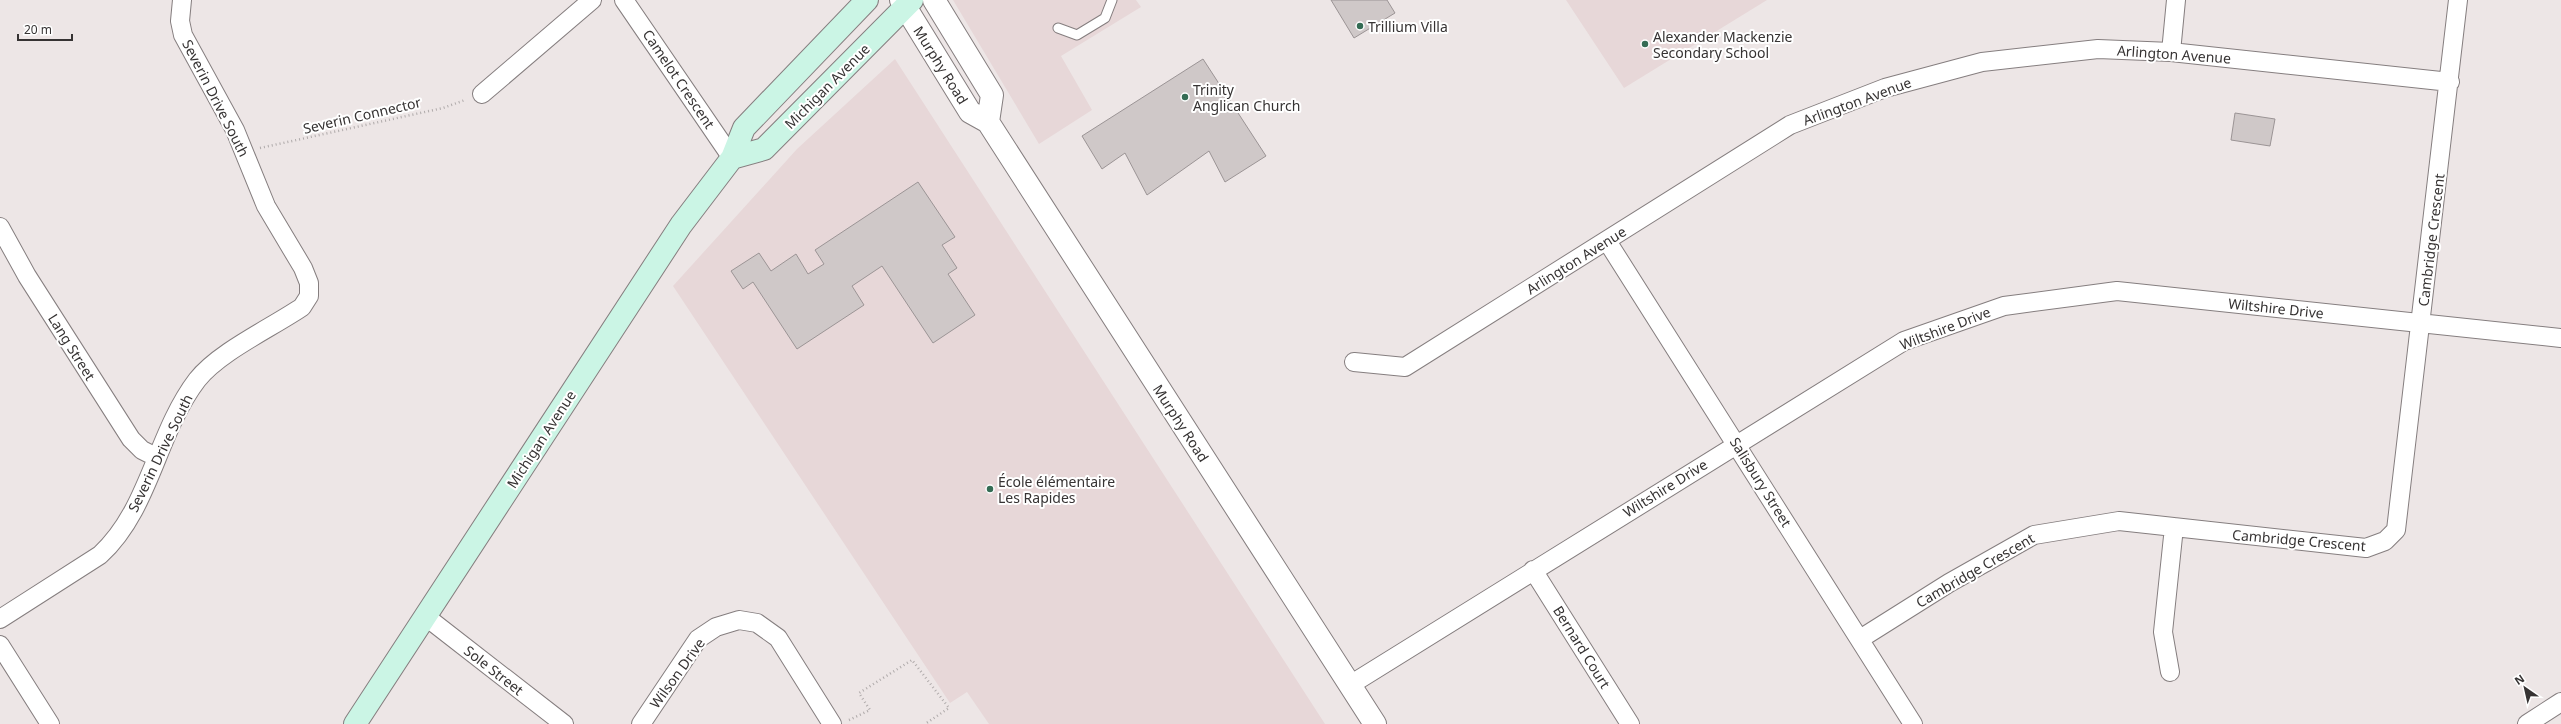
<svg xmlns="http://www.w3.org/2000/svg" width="2561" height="724" viewBox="0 0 2561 724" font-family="'Noto Sans',sans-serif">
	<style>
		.built { fill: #e7d7d8 }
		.building { fill: #cfc8c8; stroke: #9b9495 }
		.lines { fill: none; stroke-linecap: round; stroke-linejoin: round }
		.service-casing { stroke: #857e7f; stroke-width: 11 }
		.minor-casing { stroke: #857e7f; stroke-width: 20 }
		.tertiary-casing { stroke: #857e7f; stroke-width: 24 }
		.secondary-casing { stroke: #857e7f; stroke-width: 24 }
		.path { stroke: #afaaaa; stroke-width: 2.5; stroke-dasharray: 1 3; stroke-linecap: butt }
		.service { stroke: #fff; stroke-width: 9 }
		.minor { stroke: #fff; stroke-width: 18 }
		.tertiary { stroke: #fff; stroke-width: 22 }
		.secondary { stroke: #cbf5e5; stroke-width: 22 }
		.poi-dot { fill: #346c54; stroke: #fff; stroke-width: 1.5 }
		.labels { text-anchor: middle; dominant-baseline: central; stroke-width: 4; stroke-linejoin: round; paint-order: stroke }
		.poi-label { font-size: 14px; fill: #363333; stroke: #fff; text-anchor: start }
		.street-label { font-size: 14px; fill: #363333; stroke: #fff }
	</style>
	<rect width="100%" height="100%" fill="#ede6e6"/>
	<path class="built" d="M953,0H1136L1141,7L1061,56L1092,110L1039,144Z
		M1566,0H1767L1624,88Z
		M895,59L1325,724H989L967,692L950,703L673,286L797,149Z"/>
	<path class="building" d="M1331,0H1387L1395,13L1354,38Z
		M1203,59L1266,156L1225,182L1209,151L1147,195L1125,153L1102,169L1082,136Z
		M2235,113L2275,119L2270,146L2231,140Z
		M918,182L955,237L942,245L957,268L948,274L975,315L933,343L882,266L852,286L864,305L797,349L753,282L743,289L731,271L759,253L771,271L796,254L808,274L824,264L815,250Z"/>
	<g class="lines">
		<defs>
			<path id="service" d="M1058,28L1077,35L1105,18L1112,0"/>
			<path id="minor" d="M624,0L732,158
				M2171,52L2176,0
				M482,94L592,0
				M0,227L27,276L131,439L142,450L156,457
				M1607,241L1913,724
				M1354,362L1405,367L1790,125L1885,88L1982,62L2098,49L2171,52L2450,82
				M1533,570L1630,724
				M425,616L564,724
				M0,619L100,555C150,509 156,434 197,380C219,352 271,328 302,307L309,296V283L303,268L266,206L235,130L183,35L180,21L182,0
				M1860,639L1949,583L2034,535L2119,521L2366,548L2385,541L2396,530L2458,0
				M0,645L50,724
				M2170,672L2163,632L2174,527
				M1350,685L1904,341L2004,306L2117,291L2561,338
				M641,724L698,639L716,627L739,620L757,623L778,638L832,724
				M2527,724L2561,702"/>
			<path id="tertiary" d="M901,0L970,112L988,122L1375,724
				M934,0L992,95L988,122"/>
			<path id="secondary" d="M732,158L764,149L912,0
				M355,724L681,225L732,158L744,128L867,0"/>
		</defs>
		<use href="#service" class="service-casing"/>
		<use href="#minor" class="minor-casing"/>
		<use href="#tertiary" class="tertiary-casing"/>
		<use href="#secondary" class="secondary-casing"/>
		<path class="path" d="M260,148L443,108L465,100
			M849,720L870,710L859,693L912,660L949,708L925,724"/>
		<use href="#service" class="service"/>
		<use href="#minor" class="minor"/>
		<use href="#tertiary" class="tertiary"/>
		<use href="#secondary" class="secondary"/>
	</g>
	<g class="poi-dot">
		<circle cx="1360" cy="26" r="4"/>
		<circle cx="1645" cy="44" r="4"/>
		<circle cx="1185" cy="97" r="4"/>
		<circle cx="990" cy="489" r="4"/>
	</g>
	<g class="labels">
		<g class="poi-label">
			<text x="1368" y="26">Trillium Villa</text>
			<text x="1653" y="36">Alexander Mackenzie<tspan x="1653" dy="16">Secondary School</tspan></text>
			<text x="1193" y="89">Trinity<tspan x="1193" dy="16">Anglican Church</tspan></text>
			<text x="998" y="481">École élémentaire<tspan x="998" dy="16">Les Rapides</tspan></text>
		</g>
		<g class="street-label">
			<text transform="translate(2174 54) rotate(4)">Arlington Avenue</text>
			<text transform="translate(941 65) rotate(58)">Murphy Road</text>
			<text transform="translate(679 79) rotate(56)">Camelot Crescent</text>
			<text transform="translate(827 86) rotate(-45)">Michigan Avenue</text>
			<text transform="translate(216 98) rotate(63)">Severin Drive South</text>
			<text transform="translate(1857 101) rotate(-20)">Arlington Avenue</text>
			<text transform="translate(362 115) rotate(-13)">Severin Connector</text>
			<text transform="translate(2431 240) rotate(-83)">Cambridge Crescent</text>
			<text transform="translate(1576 260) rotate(-32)">Arlington Avenue</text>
			<text transform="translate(2276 308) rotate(6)">Wiltshire Drive</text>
			<text transform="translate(1945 328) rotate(-21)">Wiltshire Drive</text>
			<text transform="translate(72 347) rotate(58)">Lang Street</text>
			<text transform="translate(1181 423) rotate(57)">Murphy Road</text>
			<text transform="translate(541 439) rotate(-57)">Michigan Avenue</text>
			<text transform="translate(160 453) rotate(-64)">Severin Drive South</text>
			<text transform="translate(1761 482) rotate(58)">Salisbury Street</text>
			<text transform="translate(1665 488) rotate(-32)">Wiltshire Drive</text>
			<text transform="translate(2299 540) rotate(5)">Cambridge Crescent</text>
			<text transform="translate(1975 570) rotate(-30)">Cambridge Crescent</text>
			<text transform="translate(1582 647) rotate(58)">Bernard Court</text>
			<text transform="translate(494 670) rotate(38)">Sole Street</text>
			<text transform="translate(677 673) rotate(-54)">Wilson Drive</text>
		</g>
	</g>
	<g transform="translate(2525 688) rotate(326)" stroke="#ffffff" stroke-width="3" paint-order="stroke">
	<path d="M0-3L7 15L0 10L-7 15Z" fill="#363333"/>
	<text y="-6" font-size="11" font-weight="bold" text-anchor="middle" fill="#363333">N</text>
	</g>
	<path d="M18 34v6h54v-6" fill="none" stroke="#363333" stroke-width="2"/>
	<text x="24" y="34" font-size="12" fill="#363333" stroke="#ffffff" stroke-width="3" paint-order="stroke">20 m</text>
</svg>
